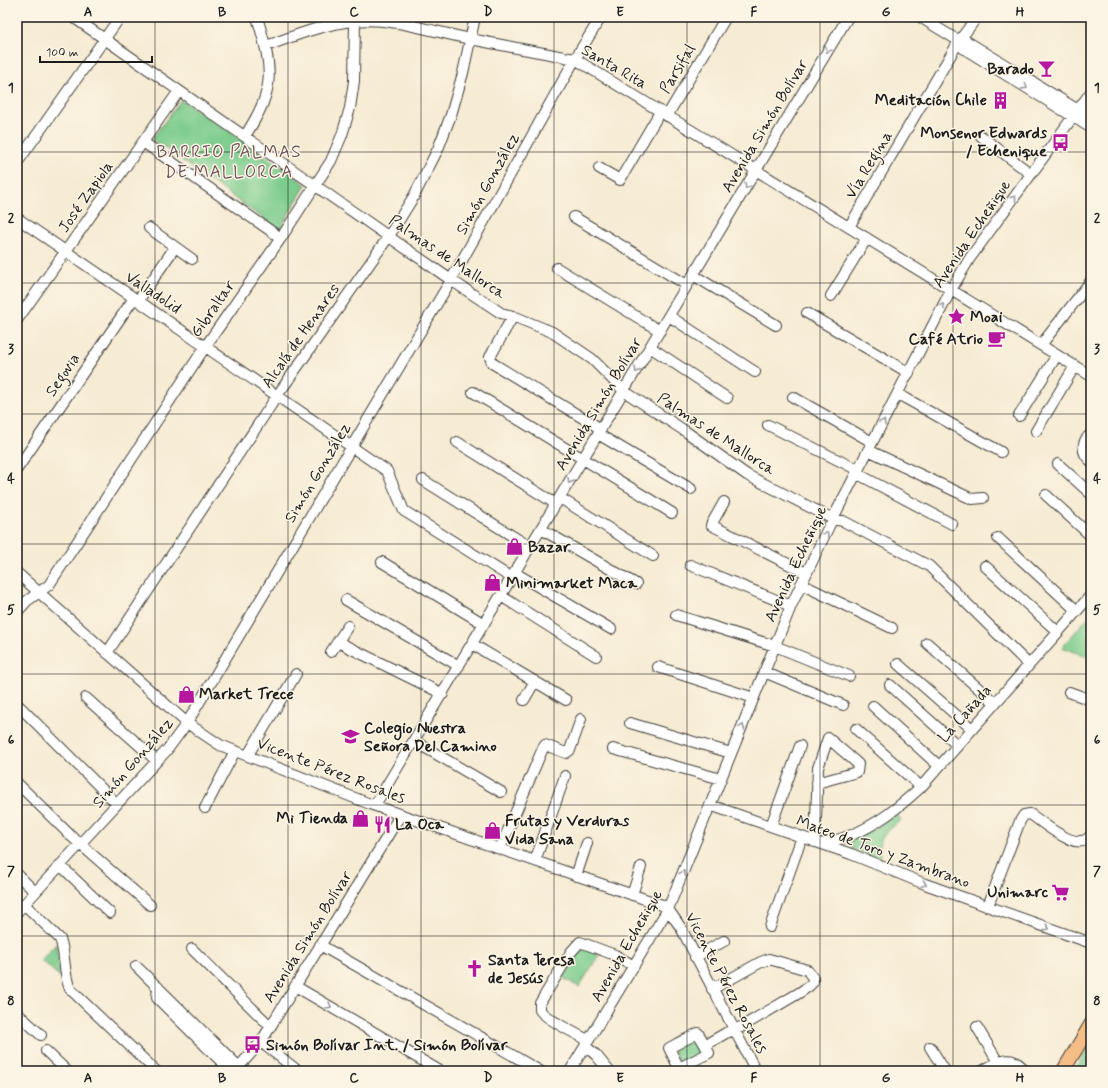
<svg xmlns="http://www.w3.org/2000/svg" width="1108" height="1088" viewBox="0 0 1108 1088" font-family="Mynerve,sans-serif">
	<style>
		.green { fill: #7bcc8d; stroke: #4c7454 }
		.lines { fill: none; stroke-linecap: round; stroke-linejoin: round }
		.minor-casing { stroke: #3d3b37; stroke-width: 12 }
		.major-casing { stroke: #3d3b37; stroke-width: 15 }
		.minor { stroke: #fff; stroke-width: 10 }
		.major { stroke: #f5be86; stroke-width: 13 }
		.oneway { stroke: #999 }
		.grid { fill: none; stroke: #1c1c1c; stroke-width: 1; stroke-opacity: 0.55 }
		.labels { text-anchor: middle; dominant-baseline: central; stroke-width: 3; stroke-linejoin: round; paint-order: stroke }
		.street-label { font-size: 16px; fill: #1c1c1c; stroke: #fcf5e5 }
		.poi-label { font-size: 16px; font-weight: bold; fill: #1c1c1c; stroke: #fcf5e5; text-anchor: start }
		.neighbourhood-label { font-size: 17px; letter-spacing: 1px; fill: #674d56; stroke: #fcf5e5 }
		.neatline { fill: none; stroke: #1c1c1c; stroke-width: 1.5 }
		.grid-label { font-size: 13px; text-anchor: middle; font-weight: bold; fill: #1c1c1c }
	</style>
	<rect width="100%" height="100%" fill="#fcf5e5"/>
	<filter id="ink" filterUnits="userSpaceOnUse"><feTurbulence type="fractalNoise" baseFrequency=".025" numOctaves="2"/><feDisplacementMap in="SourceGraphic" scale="8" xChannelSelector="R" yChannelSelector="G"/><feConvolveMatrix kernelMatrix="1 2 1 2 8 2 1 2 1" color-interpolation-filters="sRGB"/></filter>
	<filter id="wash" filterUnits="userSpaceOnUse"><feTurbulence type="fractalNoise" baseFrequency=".012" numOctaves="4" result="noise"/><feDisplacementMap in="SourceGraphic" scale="16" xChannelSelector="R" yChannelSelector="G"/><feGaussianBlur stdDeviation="0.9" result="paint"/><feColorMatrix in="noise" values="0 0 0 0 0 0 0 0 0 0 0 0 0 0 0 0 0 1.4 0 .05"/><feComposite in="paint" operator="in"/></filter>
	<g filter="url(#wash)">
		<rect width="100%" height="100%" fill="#f6ebd3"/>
		<path class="green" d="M181,100L243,140L306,185L279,230L152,139Z
			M1091,614V658L1062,647Z
			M897,814L901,820C893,827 880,835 879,847C879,853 881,854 879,860L852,849L851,842L853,836L876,828Z
			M56,944L60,977L41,960Z
			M586,947L599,955L579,987L563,978L582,948Z
			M696,1038L703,1052L680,1064L673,1050Z
			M1091,1042V1071H1072L1080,1062Z"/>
	</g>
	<g filter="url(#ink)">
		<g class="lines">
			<defs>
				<path id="minor" d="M73,17L451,280L501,313L513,316L552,332L592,359L624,391L633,397L685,431L747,475L833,519L843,521L929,566L1029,665
					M920,17L959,41L963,48L1091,128
					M959,41L968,42L1091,118
					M266,46C294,36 323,24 354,21C393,17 433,32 471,39C505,46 540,52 575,59L1091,376
					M667,116L726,17
					M245,136C276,88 273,70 257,17
					M981,136L1031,174
					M143,142L281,238
					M17,163L120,17
					M599,168L620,180L660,112
					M574,217L687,285
					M17,218L387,471L404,511L512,578
					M849,227L959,41L977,17
					M149,228L192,259
					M557,268L660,331
					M693,275L776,325
					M831,296L867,238
					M138,301L175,247
					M807,313L909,373
					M513,316L490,357L492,363L601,429
					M669,316L755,372
					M17,320L179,91
					M1041,345L1091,281
					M650,347L727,398
					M473,392L672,513
					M898,394L1001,452
					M793,397L872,442
					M1019,416L1057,355
					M768,425L858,470
					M1036,431L1075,366
					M598,434L691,489
					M1091,434C1081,442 1081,453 1091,461
					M457,442L556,504
					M868,450L972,499L983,498
					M1058,464L1091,494
					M17,469L134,298
					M856,473L952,524
					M423,480L530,547
					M1046,495L1091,536
					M560,498L653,556
					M724,502L711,525L806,573
					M541,529L636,584
					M998,538L1077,611
					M382,562L484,624
					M690,565L791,606
					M985,566L1058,632
					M17,573L187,723L220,745L370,804L662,905L668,909L681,928L756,1071
					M515,573L611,629
					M801,584L892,628
					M501,596L596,656
					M346,600L459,666
					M17,612L27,601L49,585L205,347L281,238L331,161L342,135L350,108L354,81L355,21
					M676,615L775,646L849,676
					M338,642L443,694
					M927,643L995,703
					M472,644L566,700
					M331,652L348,626
					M107,653L277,396L389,236L414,196L438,149L451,115L463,73L475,17
					M898,664L972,729
					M658,667L754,698
					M764,672L843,705
					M890,685L957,745
					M1069,692L1091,700
					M86,698L157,761
					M524,700L535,681
					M17,704L117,804
					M873,706L939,766
					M630,723L731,753
					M856,729L921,787
					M414,741L501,792
					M613,749L721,779
					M248,755L296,674
					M17,783L71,836L150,905
					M375,805L848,17
					M710,805L851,854L925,884L1091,943
					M205,808L235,751
					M771,826L800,746
					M815,842L818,768L828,738L858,764L857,772L817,783
					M822,844C831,841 841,839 849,836C877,825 899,807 921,787L1091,595
					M500,849L543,748L545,745L566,753L570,750L581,719
					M535,861L565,776
					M60,865L110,913
					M17,874L35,892
					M576,876L587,843
					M632,895L641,867
					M24,904L60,939C66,955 63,973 70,989L156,1071
					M988,906L1020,821L1024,815L1030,814C1043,822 1078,855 1091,835
					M17,912L167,750L187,723L451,280L575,59L601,17
					M770,927L802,837
					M320,945L540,1071
					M192,949L270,1026
					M695,957L724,941
					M136,966L239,1067
					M295,986L440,1071
					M158,987L157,998L231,1071
					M17,1013L41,1035
					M977,1027L998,1062
					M588,1040C580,1036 543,1017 540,1010C540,1008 540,1006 540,1003L571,952L580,942L615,955L634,966
					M261,1042L298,1071
					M705,1045L698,1033L669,1048L679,1068L709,1053L705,1045L726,1033L741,1027L799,993L809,986L813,982V978L807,970L797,967L769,959L761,962L712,989
					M585,1046L596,1055L609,1071
					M930,1047L945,1071
					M46,1051L67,1071
					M235,1071L261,1042L401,814
					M570,1071L668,909L791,606L829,526L951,290L970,258L1091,92
					M982,1071C998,1062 1012,1052 1025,1071"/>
				<path id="major" d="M1063,1071L1091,1024"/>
			</defs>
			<use href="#minor" class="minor-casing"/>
			<use href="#major" class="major-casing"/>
			<use href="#minor" class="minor"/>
			<use href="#major" class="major"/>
		</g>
		<defs><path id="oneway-chevron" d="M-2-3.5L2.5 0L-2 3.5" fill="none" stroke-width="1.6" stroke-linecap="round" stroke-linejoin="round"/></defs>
		<g class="oneway">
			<use href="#oneway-chevron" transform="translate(828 50) rotate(121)"/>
			<use href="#oneway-chevron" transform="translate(1025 87) rotate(32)"/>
			<use href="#oneway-chevron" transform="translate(747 186) rotate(121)"/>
			<use href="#oneway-chevron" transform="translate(1014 198) rotate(-53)"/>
			<use href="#oneway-chevron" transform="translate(942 306) rotate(-63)"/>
			<use href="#oneway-chevron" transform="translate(637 370) rotate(121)"/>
			<use href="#oneway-chevron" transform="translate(883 422) rotate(-62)"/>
			<use href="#oneway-chevron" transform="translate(570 481) rotate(121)"/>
			<use href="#oneway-chevron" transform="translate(826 534) rotate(-64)"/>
			<use href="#oneway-chevron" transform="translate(742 727) rotate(-67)"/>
			<use href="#oneway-chevron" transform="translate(683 873) rotate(-68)"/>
			<use href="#oneway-chevron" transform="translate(924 884) rotate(20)"/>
			<use href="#oneway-chevron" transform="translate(1047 928) rotate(20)"/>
			<use href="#oneway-chevron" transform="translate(329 1006) rotate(30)"/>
		</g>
	</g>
	<path class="grid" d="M155,17V1071M288,17V1071M421,17V1071M554,17V1071M687,17V1071M820,17V1071M953,17V1071M17,152H1091M17,283H1091M17,414H1091M17,544H1091M17,674H1091M17,805H1091M17,936H1091"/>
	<defs>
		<symbol id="bar-bare" viewBox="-9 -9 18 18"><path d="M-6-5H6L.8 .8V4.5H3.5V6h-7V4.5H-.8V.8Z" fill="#b5179e" stroke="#fcf5e5" stroke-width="2.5" paint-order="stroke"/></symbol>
		<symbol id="building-bare" viewBox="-9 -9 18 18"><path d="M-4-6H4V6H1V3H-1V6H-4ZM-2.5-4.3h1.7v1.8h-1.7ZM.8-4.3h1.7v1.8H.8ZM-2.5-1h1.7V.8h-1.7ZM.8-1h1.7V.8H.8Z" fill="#b5179e" stroke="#fcf5e5" stroke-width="2.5" paint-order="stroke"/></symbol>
		<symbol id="bus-bare" viewBox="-9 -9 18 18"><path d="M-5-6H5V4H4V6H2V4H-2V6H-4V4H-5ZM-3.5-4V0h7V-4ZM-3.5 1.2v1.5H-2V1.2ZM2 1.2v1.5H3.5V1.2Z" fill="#b5179e" stroke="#fcf5e5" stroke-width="2.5" paint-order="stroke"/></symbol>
		<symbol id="sight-bare" viewBox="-9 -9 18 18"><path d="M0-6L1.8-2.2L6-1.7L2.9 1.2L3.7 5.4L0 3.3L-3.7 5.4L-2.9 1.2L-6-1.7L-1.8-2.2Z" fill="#b5179e" stroke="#fcf5e5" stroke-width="2.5" paint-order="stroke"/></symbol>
		<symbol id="cafe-bare" viewBox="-9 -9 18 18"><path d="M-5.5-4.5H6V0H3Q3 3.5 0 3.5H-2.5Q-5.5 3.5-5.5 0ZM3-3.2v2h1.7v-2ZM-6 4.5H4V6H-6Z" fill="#b5179e" stroke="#fcf5e5" stroke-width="2.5" paint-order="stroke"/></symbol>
		<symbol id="shop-bare" viewBox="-9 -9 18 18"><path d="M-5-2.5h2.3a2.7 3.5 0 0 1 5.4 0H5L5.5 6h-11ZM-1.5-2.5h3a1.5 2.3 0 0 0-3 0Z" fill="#b5179e" stroke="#fcf5e5" stroke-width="2.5" paint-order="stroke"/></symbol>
		<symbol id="school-bare" viewBox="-9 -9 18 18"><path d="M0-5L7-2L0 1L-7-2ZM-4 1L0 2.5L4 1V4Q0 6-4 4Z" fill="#b5179e" stroke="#fcf5e5" stroke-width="2.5" paint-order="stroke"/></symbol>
		<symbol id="restaurant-bare" viewBox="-9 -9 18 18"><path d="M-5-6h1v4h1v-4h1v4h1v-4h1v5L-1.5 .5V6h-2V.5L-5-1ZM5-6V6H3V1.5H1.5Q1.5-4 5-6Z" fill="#b5179e" stroke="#fcf5e5" stroke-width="2.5" paint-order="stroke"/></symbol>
		<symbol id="supermarket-bare" viewBox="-9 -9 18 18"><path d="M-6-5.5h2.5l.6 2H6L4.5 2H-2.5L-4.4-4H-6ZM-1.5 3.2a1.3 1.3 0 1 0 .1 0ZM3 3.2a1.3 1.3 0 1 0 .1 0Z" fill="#b5179e" stroke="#fcf5e5" stroke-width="2.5" paint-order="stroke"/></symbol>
		<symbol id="church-bare" viewBox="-9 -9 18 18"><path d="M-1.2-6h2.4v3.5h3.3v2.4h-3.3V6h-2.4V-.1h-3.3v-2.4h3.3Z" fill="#b5179e" stroke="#fcf5e5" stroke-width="2.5" paint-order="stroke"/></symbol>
	</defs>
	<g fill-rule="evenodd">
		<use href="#bar-bare" x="1034" y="56" width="25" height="25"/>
		<use href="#building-bare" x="988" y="88" width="25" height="25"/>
		<use href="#bus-bare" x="1048" y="130" width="25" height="25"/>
		<use href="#sight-bare" x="944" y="304" width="25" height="25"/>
		<use href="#cafe-bare" x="984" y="326" width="25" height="25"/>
		<use href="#shop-bare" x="502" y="534" width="25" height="25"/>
		<use href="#shop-bare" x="480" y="570" width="25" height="25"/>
		<use href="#shop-bare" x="174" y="682" width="25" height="25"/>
		<use href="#school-bare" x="338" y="724" width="25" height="25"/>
		<use href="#shop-bare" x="348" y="806" width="25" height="25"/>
		<use href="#restaurant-bare" x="370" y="812" width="25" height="25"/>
		<use href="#shop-bare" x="480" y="818" width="25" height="25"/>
		<use href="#supermarket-bare" x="1048" y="880" width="25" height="25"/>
		<use href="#church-bare" x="462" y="956" width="25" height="25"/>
		<use href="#bus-bare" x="240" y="1032" width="25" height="25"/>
	</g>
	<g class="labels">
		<g class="street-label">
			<text transform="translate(614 67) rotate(30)">Santa Rita</text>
			<text transform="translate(678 69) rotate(-59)">Parsifal</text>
			<text transform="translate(765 126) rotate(-59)">Avenida Simón Bolívar</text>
			<text transform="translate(869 165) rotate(-59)">Vía Regina</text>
			<text transform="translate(488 184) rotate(-61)">Simón González</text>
			<text transform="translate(86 197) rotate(-55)">José Zapiola</text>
			<text transform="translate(972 234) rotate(-56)">Avenida Echeñique</text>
			<text transform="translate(447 257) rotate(34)">Palmas de Mallorca</text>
			<text transform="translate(153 293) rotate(34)">Valladolid</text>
			<text transform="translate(213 309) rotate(-55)">Gibraltar</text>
			<text transform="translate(301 336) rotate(-55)">Alcalá de Henares</text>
			<text transform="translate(63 375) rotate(-56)">Segovia</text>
			<text transform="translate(599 404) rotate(-59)">Avenida Simón Bolívar</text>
			<text transform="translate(716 434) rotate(33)">Palmas de Mallorca</text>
			<text transform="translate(318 473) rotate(-59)">Simón González</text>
			<text transform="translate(796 564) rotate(-65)">Avenida Echeñique</text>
			<text transform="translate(965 714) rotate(-48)">La Cañada</text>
			<text transform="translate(133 763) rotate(-49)">Simón González</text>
			<text transform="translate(331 771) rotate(21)">Vicente Pérez Rosales</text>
			<text transform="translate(883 852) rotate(20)">Mateo de Toro y Zambrano</text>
			<text transform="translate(308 937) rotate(-58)">Avenida Simón Bolívar</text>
			<text transform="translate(627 946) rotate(-60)">Avenida Echeñique</text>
			<text transform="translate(726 983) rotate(62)">Vicente Pérez Rosales</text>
		</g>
		<g class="poi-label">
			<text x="1034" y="69" text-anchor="end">Barado</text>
			<text x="987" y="100" text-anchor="end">Meditación Chile</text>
			<text x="1047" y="133" text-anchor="end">Monsenor Edwards<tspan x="1047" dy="18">/ Echenique</tspan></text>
			<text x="970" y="317">Moai</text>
			<text x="983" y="339" text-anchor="end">Café Atrio</text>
			<text x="528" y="547">Bazar</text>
			<text x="506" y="583">Minimarket Maca</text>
			<text x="199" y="694">Market Trece</text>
			<text x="364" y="728">Colegio Nuestra<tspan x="364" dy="18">Señora Del Camino</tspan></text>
			<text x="348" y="818" text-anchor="end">Mi Tienda</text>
			<text x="505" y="821">Frutas y Verduras<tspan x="505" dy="18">Vida Sana</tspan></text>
			<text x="395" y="824">La Oca</text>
			<text x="1048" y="892" text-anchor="end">Unimarc</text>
			<text x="488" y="960">Santa Teresa<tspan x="488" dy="18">de Jesús</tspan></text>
			<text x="266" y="1045">Simón Bolívar Int. / Simón Bolívar</text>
		</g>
		<g class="neighbourhood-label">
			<text x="229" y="152">BARRIO PALMAS<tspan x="229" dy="20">DE MALLORCA</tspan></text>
		</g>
	</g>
	<rect width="1108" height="1088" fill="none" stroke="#fcf5e5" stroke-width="44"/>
	<path d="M40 56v6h112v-6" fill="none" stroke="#1c1c1c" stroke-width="2"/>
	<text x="46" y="56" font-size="12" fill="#1c1c1c" stroke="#fcf5e5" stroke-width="3" paint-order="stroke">100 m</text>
	<rect x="22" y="22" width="1064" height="1044" class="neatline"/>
	<g class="grid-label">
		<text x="88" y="16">A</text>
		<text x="222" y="16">B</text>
		<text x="354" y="16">C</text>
		<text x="488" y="16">D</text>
		<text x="620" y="16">E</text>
		<text x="754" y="16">F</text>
		<text x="886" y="16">G</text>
		<text x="1020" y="16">H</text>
		<text x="11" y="92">1</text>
		<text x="1097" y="92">1</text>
		<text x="11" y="222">2</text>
		<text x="1097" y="222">2</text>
		<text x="11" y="353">3</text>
		<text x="1097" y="353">3</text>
		<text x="11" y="483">4</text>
		<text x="1097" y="483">4</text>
		<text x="11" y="614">5</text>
		<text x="1097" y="614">5</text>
		<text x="11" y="744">6</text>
		<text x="1097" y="744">6</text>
		<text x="11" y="875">7</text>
		<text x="1097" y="875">7</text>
		<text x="11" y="1005">8</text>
		<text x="1097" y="1005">8</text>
		<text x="88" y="1082">A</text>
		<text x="222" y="1082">B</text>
		<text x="354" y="1082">C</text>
		<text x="488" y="1082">D</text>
		<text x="620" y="1082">E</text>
		<text x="754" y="1082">F</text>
		<text x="886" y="1082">G</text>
		<text x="1020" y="1082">H</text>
	</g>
</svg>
